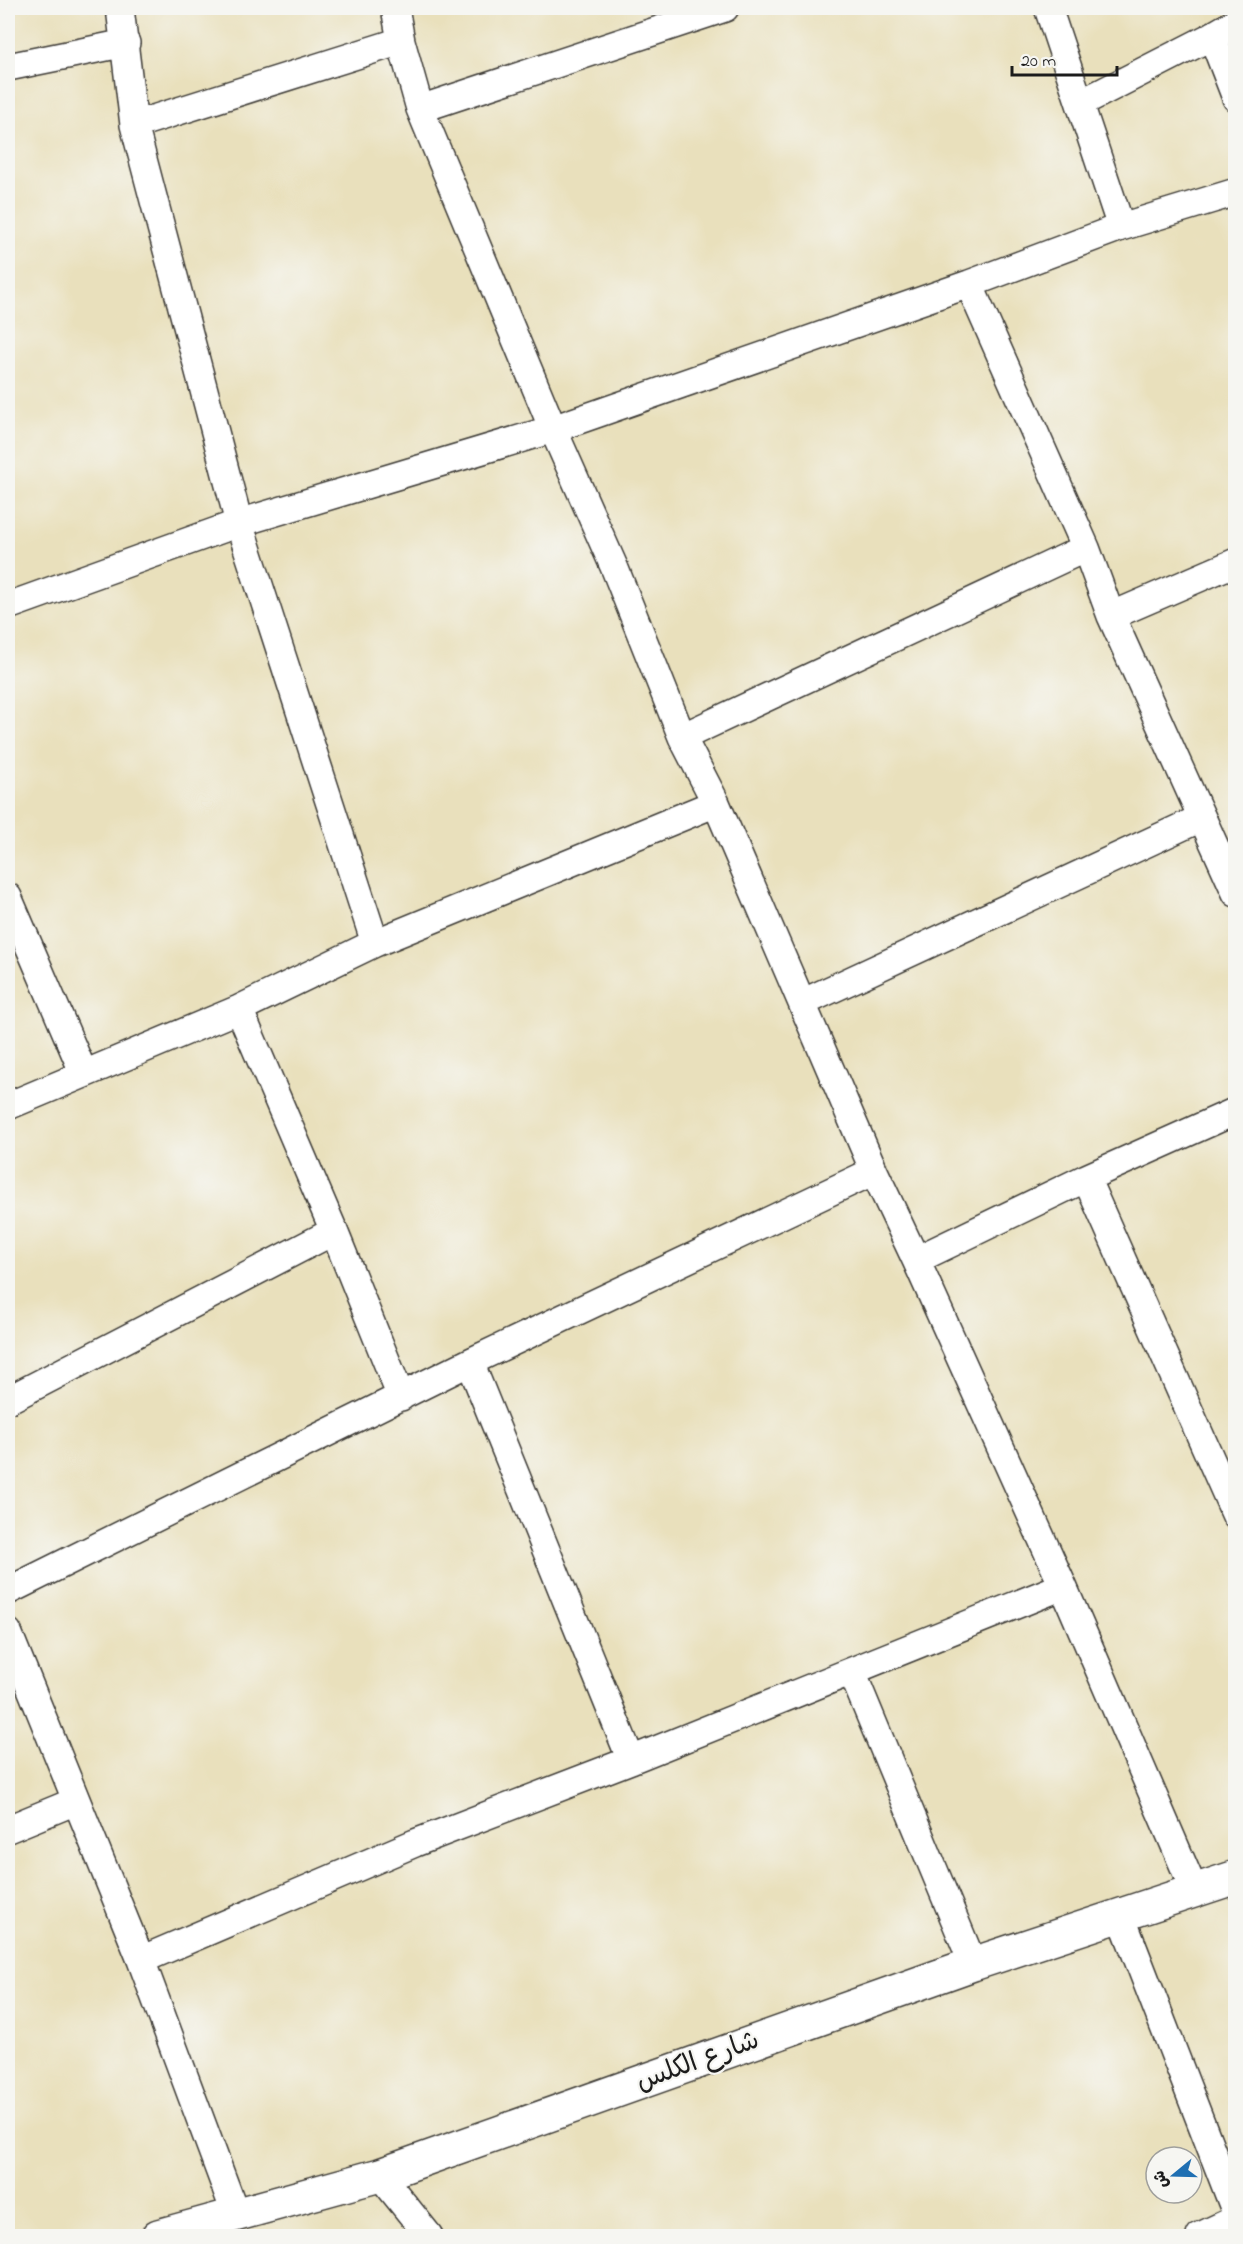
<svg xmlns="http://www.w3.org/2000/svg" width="1243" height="2244" viewBox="0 0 1243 2244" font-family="'Indie Flower','Playpen Sans Arabic',sans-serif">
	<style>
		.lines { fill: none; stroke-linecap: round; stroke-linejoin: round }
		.minor-casing { stroke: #3b3934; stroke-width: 30 }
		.tertiary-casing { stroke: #3b3934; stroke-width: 36 }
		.minor { stroke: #fff; stroke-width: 27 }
		.tertiary { stroke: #fff; stroke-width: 33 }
		.labels { text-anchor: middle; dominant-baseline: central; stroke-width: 4.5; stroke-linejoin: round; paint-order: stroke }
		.street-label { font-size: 27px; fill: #1c1c1c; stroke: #f6f6f2 }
	</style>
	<rect width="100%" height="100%" fill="#f6f6f2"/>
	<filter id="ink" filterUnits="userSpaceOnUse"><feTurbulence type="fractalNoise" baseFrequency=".0167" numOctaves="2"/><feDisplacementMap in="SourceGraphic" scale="12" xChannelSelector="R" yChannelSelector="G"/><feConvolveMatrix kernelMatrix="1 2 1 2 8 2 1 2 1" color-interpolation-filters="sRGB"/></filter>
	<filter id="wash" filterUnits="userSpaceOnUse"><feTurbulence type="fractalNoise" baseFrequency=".008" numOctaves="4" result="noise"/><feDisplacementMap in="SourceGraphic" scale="24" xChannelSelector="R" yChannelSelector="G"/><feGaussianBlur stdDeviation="1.35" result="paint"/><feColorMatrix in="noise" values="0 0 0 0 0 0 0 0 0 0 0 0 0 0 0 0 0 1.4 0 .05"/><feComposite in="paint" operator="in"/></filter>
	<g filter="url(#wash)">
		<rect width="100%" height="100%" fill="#e9e0bc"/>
	</g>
	<g filter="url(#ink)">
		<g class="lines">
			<defs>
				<path id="minor" d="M120,8L134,125L239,523L375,943
					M395,8L401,41L420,109L553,429L615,569L682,737L716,803L874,1171L916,1260L1063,1586L1194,1890
					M1048,8L1121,227
					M1212,36L1236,98
					M8,67L126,43
					M1081,103L1212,36L1236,22
					M420,109L725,8
					M134,125L401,41
					M969,284L1086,548L1111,616L1236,893
					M8,606L239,523L553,429L969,284L1121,227L1236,192
					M1111,616L1236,562
					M682,737L1086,548
					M8,897L84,1074
					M802,1003L1201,818
					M239,1009L334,1231L401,1397
					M8,1106L239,1009L375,943L716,803
					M1086,1178L1236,1516
					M916,1260L1086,1178L1236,1111
					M470,1362L631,1760
					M8,1400L334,1231
					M8,1591L470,1362L874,1171
					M8,1632L141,1960L236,2215
					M852,1672L973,1964
					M8,1829L76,1801
					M1121,1916L1236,2213
					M141,1960L415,1843L631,1760L1063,1586
					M380,2175L429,2236
					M1200,2236L1236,2219"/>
				<path id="tertiary" d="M158,2236L380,2175L973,1964L1236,1877"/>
			</defs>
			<use href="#minor" class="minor-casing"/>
			<use href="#tertiary" class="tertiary-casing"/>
			<use href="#minor" class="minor"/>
			<use href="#tertiary" class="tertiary"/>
		</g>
	</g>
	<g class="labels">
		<g class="street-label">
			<text transform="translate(698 2062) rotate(-20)">شارع الكلس</text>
		</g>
	</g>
	<rect width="1243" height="2244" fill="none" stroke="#f6f6f2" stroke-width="30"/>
	<g transform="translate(1174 2175) rotate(251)"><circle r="28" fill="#f6f6f2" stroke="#9f9f9c" stroke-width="1.5"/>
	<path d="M0-4.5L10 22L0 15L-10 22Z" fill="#1f6fb2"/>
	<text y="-9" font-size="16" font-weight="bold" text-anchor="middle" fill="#1c1c1c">ش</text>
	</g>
	<path d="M1012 66v9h105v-9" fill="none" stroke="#1c1c1c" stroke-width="3"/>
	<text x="1021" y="66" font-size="18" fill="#1c1c1c" stroke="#f6f6f2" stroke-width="4.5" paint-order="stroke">20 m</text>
</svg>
